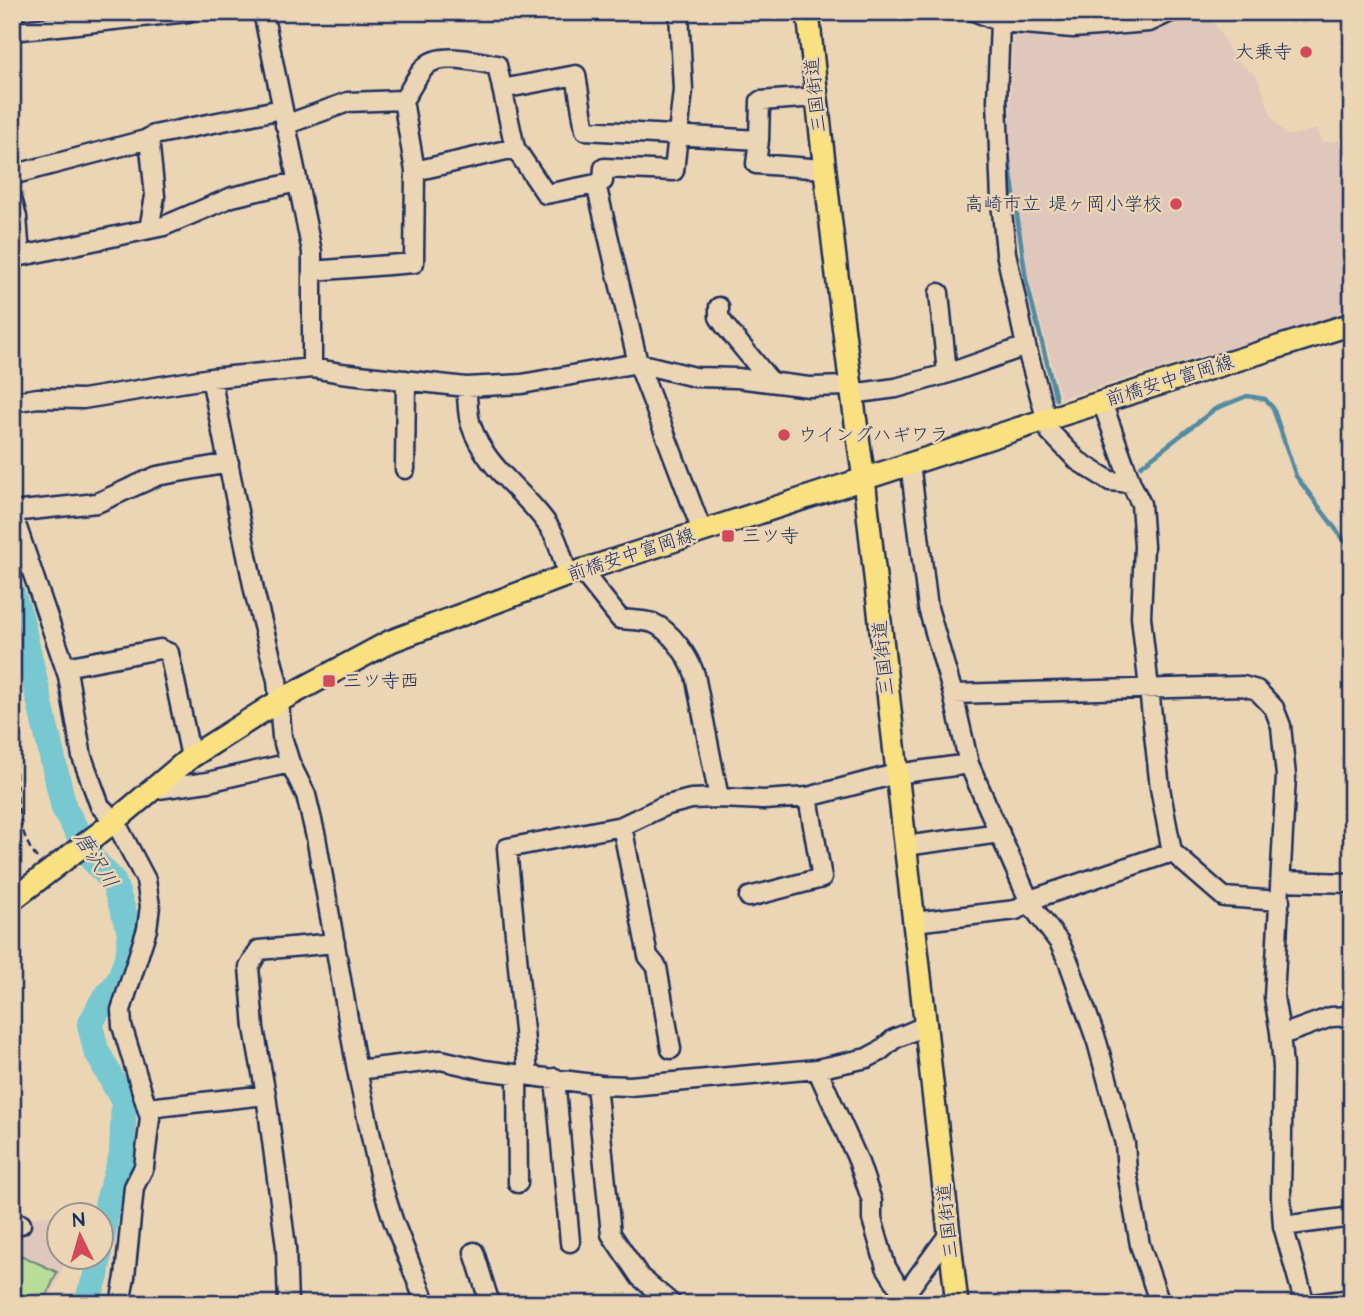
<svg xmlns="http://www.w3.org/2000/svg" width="1364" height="1316" viewBox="0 0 1364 1316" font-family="'Architects Daughter','Klee One',sans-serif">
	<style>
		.built { fill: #e0c7bc }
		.grass { fill: #b8dd98; stroke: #6a867b; stroke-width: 2 }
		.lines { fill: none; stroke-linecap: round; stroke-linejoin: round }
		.stream { stroke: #528ba2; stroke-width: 4.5 }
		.river { stroke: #77c8d0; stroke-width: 26 }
		.minor-casing { stroke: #1b2f5e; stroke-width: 23 }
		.major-casing { stroke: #1b2f5e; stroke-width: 26 }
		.path { stroke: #1b2f5e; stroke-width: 2.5; stroke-dasharray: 7 5; stroke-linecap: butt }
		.minor { stroke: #ebd5b4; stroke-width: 18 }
		.major { stroke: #f9e181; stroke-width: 21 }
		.poi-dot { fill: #d1495b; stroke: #ebd5b4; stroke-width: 2.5 }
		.labels { text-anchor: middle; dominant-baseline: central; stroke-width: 5; stroke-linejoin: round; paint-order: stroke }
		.poi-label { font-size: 19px; fill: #1b2f5e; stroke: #ebd5b4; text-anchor: start }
		.street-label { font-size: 19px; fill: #1b2f5e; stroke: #ebd5b4 }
		.water-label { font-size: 21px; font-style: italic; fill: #29466f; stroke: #ebd5b4 }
	</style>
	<rect width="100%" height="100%" fill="#ebd5b4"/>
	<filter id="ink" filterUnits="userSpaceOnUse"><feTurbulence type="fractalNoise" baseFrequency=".0143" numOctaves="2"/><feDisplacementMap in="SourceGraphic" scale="14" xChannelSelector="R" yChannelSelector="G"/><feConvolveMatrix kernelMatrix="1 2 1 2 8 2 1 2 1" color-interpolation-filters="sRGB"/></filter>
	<g filter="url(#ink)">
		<path class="built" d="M1201,12H1208L1235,59L1258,78L1272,118L1287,136L1318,129L1322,143L1352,138V312L1061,398L1026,267L1009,139L1013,35L1109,37L1152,33Z
			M59,1215L60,1256L68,1257L47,1304H12V1230L20,1219Z"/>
		<path class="grass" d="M12,1251L57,1272L43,1304H12Z"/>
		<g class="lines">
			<path class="stream" d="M1037,16L1066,18L1120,12
				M1006,108L1007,75
				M1008,152L1026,279L1056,399
				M1141,466L1215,409L1247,396L1265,399L1273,408L1296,476L1352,551"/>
			<path class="river" d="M12,593L20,616L64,808L93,860L113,881L130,931L129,952L119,981L102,1002L90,1025L96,1050L124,1102L122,1155L108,1201L102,1240
				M86,1304L96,1276L99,1256"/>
			<defs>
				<path id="minor" d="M263,12L312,252V368
					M976,12L1000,22L1073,28L1149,22L1170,12
					M1000,22L997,100L1001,201L1006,253L1026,346L1050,432L1078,461L1110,481L1131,483
					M12,31L188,12
					M502,89L576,75L585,130L759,140
					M817,97L760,101L759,140L756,164L824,169
					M285,125L348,102L403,100C411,90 416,76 425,67C439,51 478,62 497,65L515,148L546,194L596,184L603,181L604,168L674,171L683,90L679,12
					M149,138L155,196L149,229
					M415,171L515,148
					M12,175L145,140L154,135L282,109
					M596,184L638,363L702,531
					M12,198L17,217L20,256
					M12,258L164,226L232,197L297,182
					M312,271L414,263L415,171L403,100
					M939,293L947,373
					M719,307V317L725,326L771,382
					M211,378L255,595L277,680L282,737L290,763L306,795L316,837L357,1070L380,1179L393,1220L426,1304
					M466,387C468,400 467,414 471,425C486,471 530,494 553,533C560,545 563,562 568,575
					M851,394L896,388L949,373L1026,346
					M12,402L38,398L83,399L211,378L312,368L341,373L466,387L522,384L638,363L695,377L737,378L809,387L850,386
					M1102,402L1131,483L1141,504L1144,546L1141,617L1160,788L1172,852L1224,897L1280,901
					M910,463L928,608L953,694L969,764L1031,905L1059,942L1069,963L1097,1042L1125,1144L1127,1172L1140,1245L1160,1304
					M405,469L406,380
					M12,512L97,503L157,476L229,463
					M12,513L68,676L82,757L100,806L115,821L146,880L150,906L147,929L121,1010L122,1026L150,1118L144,1167L134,1187L125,1277L120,1304
					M581,570L620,619C630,620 644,620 653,623C672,631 689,658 695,675L719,798
					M65,667L160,649L169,653L191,757
					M953,694L1243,686L1257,690L1274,708L1281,726L1286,776L1274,997L1280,1032L1283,1067L1281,1197L1283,1226L1305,1304
					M151,790L208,782L290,763
					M622,826L648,956L657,967L671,1049
					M905,846L1000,833
					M1281,881L1352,883
					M749,897L822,878L808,797
					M914,922L1016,910L1030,900L1172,852
					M1280,1032H1290L1331,1017L1352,1016
					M817,1069L858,1160L872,1201V1219L886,1267L904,1296
					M357,1070L441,1060L484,1070L601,1085L630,1086L817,1069L867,1058L880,1051L894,1039L927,1025
					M517,1074L518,1183
					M528,1074L507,848L622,826L664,806L691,799L719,798L764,800L808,797L896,774L969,764
					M555,1078L570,1242
					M596,1084L611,1234L640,1277L672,1304
					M147,1108L266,1095
					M12,1225L21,1224
					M1283,1226L1352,1217
					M474,1252L490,1304
					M288,1304L286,1247L266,1095L254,1028L249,967L259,950L335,943
					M898,1304L949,1234
					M1313,1304L1352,1299"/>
				<path id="major" d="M808,12C824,168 841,324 864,479L957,1304
					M12,900L115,821L191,757L279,701L391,641L568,575L1048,419L1352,324"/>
			</defs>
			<use href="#minor" class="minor-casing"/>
			<use href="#major" class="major-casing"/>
			<path class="path" d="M12,712C20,755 8,824 37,858"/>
			<use href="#minor" class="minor"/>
			<use href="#major" class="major"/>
		</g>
	</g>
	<g class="poi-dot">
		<circle cx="1306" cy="52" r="7"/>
		<circle cx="1176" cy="204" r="7"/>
		<circle cx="784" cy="435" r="7"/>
		<rect x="721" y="529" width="14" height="14" rx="3.5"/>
		<rect x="322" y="674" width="14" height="14" rx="3.5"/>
	</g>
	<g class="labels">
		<g class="poi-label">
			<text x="1292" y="52" text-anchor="end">大乗寺</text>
			<text x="1162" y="204" text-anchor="end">高崎市立 堤ヶ岡小学校</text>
			<text x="798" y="435">ウイングハギワラ</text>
			<text x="742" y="536">三ツ寺</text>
			<text x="343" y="681">三ツ寺西</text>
		</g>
		<g class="street-label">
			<text transform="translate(816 95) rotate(-96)">三国街道</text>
			<text transform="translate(1170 381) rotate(-17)">前橋安中富岡線</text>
			<text transform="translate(631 555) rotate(-18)">前橋安中富岡線</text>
			<text transform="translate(884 658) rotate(-96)">三国街道</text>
			<text transform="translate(948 1221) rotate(-96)">三国街道</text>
		</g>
		<g class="water-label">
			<text transform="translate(96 860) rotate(58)">唐沢川</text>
		</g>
	</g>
	<rect width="1364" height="1316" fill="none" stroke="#ebd5b4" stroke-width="42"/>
	<rect x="21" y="21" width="1322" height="1274" fill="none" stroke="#1b2f5e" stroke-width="2.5" filter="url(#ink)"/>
	<g transform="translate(80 1236) rotate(355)"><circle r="33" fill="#ebd5b4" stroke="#989392" stroke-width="2"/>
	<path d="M0-5L12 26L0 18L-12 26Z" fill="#d1495b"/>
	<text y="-10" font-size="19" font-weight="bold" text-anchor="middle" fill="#1b2f5e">N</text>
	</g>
</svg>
